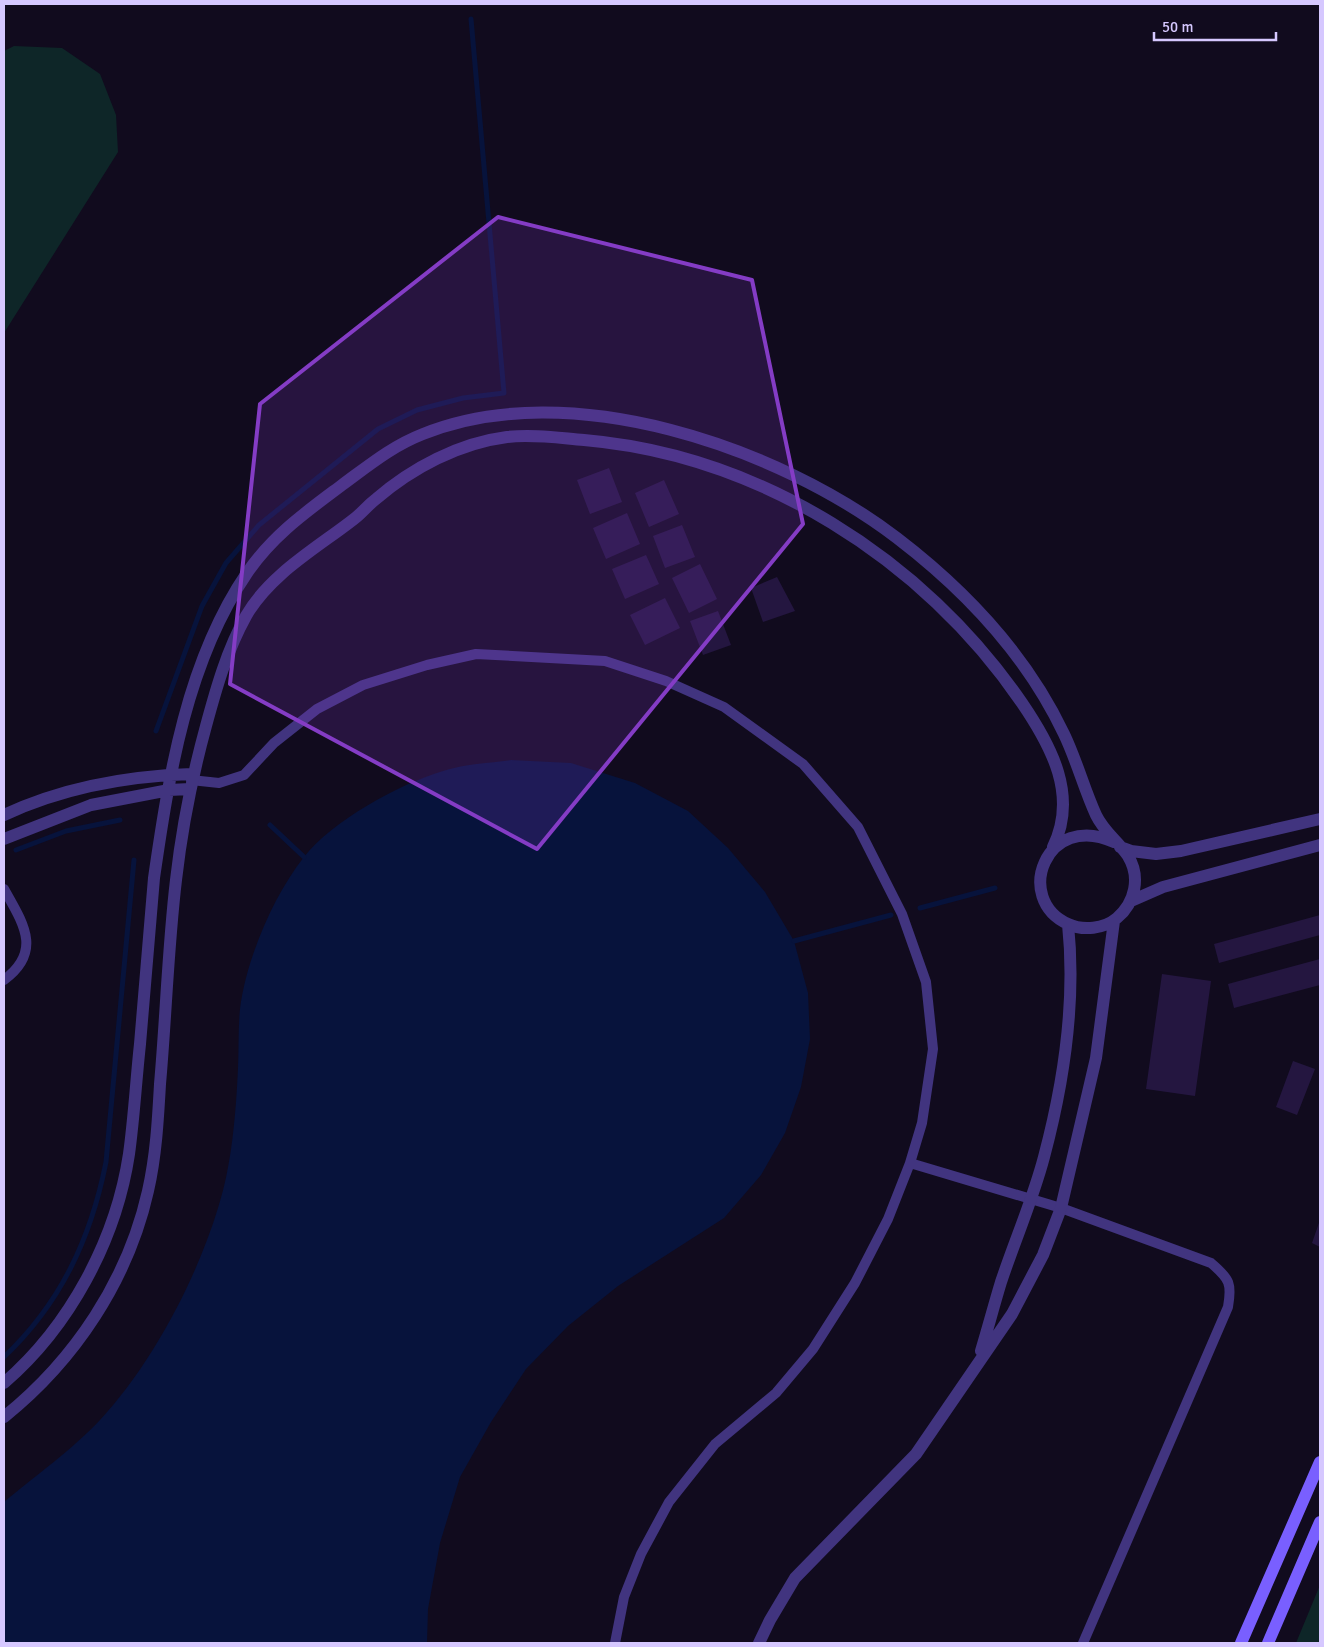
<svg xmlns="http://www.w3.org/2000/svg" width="1324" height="1647" viewBox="0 0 1324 1647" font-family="Signika,sans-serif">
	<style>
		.green { fill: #0e2628 }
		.water { fill: #07133c }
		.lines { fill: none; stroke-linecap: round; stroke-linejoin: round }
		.stream { stroke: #07133c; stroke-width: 5 }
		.building { fill: #241640 }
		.lane { stroke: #41347f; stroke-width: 10 }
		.street { stroke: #41347f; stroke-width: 12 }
		.secondary { stroke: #795fff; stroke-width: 12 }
		.marked { fill: #843cc5; fill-opacity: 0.2; stroke: #843cc5; stroke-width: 4; stroke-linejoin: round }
	</style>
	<rect width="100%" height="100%" fill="#110b1e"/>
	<path class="green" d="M14,46L62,48L100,74L116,115L118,152L4,333V51Z
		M1320,1585V1643H1296Z"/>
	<path class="water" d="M511,760L571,763L635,783L688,811L728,848L765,892L794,941L808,993L810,1039L801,1087L785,1133L761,1175L724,1218L618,1286L568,1326L526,1369L491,1422L460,1477L440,1543L428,1609L427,1643H4V1502C34,1477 74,1448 100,1420C152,1364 196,1280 218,1208C232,1165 236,1112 238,1068C239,1048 238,1029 240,1009C246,960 273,896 304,857C332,821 399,784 443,771C464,764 489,763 511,760Z"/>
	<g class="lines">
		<path class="stream" d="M156,731L202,606L226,563L259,525L378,429L417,410L463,398L504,393L471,19
			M270,825L304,857
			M16,850L66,831L120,820
			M920,908L995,888
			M794,941L891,915
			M4,1357C61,1303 91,1238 106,1162L134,860"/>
	</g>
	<path class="building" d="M609,468L622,502L590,514L577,480Z
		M664,480L679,514L649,527L635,493Z
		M627,513L640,544L606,559L593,528Z
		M682,525L695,557L665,568L653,536Z
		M646,555L659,584L625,599L612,569Z
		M700,564L717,599L689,613L672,578Z
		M777,577L795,611L763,622L751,588Z
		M665,598L680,628L645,645L630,615Z
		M718,611L731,645L703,655L690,621Z
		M1320,915V935L1219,963L1214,944Z
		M1320,959V985L1234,1008L1228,984Z
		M1162,974L1211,981L1195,1096L1146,1089Z
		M1293,1061L1315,1069L1297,1115L1276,1107Z
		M1320,1220V1247L1312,1243Z"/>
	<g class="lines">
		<path class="lane" d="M191,780L219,783L244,775L274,743L317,709L363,685L427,665L476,654L605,661L666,681L724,707L803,764L858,827L902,914L926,982L933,1049L922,1123L910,1163L888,1219L855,1283L813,1349L776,1393L715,1444L669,1502L641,1554L624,1597L615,1643
			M4,889C23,923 43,951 4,980
			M910,1163L1061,1208L1211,1263C1230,1279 1232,1284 1228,1307L1083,1643"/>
		<path class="street" d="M4,815C64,787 126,776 192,774
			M4,839L91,805L169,790L190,789
			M1120,847L1131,851L1156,854L1181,851L1320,819
			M1131,901L1163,887L1320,845
			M981,1351C988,1328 994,1305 1001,1282C1015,1240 1033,1199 1044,1157C1064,1082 1076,1001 1068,924
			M4,1383C70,1326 116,1240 129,1154C134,1118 136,1081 140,1044C145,989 149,933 154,878C169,774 187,661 247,573C273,535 306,512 342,485C368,466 392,446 423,434C569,375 778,447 897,538C965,590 1027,656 1064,734C1077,761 1084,789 1096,815C1104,832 1118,841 1128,856C1141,877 1135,903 1117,918C1104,929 1083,931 1068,924C1013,899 1046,811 1114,842
			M4,1417C75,1360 128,1280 148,1191C156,1156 158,1120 160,1084C166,1016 168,947 176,880C182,827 192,777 206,726C216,689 227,650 246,616C270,574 317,548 354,519C362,513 368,505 376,499C412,468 459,443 507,437C533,434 559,438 584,440C759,455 924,559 1022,703C1052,747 1078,796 1053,847
			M759,1643L770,1620L795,1578L916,1454L1012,1314L1043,1255L1061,1208L1096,1058L1114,921"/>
		<path class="secondary" d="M1241,1643L1320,1462
			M1268,1643L1320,1522"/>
	</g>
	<path class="marked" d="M498,217L752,280L803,524L537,849L230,684L260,404Z"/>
	<rect width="1324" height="1647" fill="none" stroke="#d6c8ff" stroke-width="10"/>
	<path d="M1154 32v8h122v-8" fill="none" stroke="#d6c8ff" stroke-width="2.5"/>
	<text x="1162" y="32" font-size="15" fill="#d6c8ff" stroke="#110b1e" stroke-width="4" paint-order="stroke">50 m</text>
</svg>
